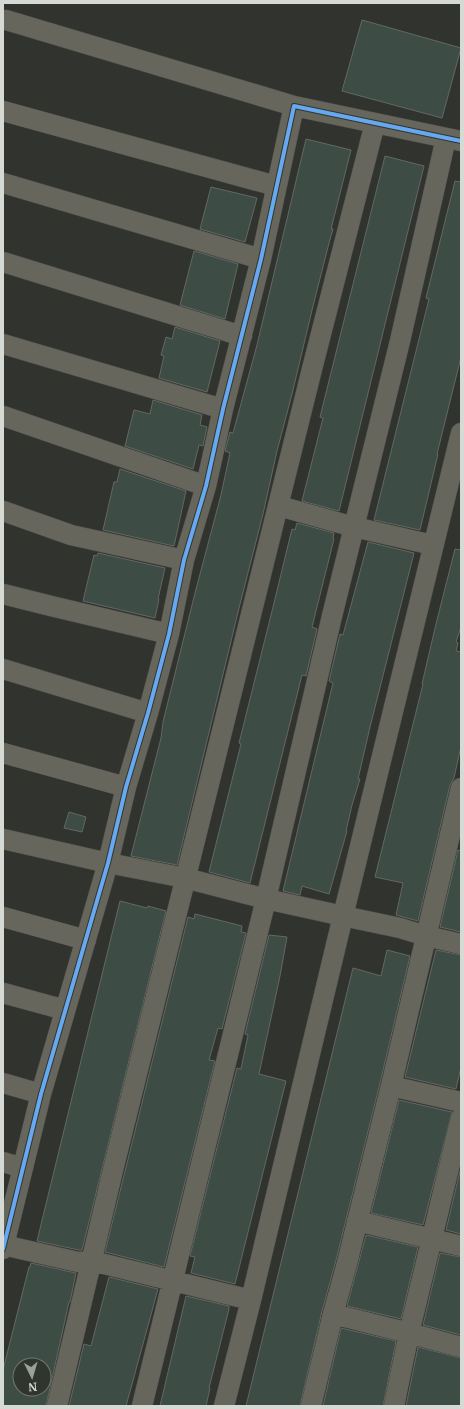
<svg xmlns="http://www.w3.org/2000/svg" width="464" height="1409" viewBox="0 0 464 1409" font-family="Merriweather,serif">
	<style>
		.building { fill: #3d4c44; stroke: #646864; fill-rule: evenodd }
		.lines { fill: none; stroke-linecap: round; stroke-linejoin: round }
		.minor-casing { stroke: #4f514d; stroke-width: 21 }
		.minor { stroke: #67665c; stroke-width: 20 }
		.cycleway-casing { stroke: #30362c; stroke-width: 6 }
		.cycleway { stroke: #66a8f1; stroke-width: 4 }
	</style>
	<rect width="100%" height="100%" fill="#31342e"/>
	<path class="building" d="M362,20L461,48L442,118L342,91Z
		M306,139L351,150L331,229H333L329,243L313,306L292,394L277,451L263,514L239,608L177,865L131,856L161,738L163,722L195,593L221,495L230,453L225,451L230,432L233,433L257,345Z
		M385,156L424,166L339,511L302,501L323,418L320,417Z
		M455,181L461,182V357L437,454H438L420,530L374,520L429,299L426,298Z
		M211,187L257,198L245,242L200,229Z
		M194,251L238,264L225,319L180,305Z
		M175,327L220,341L207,392L159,378L164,356L161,355L166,337L172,339Z
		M153,400L202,415L200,425L207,427L203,446L199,445L193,469L125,446L134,410L150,414Z
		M120,469L186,491L174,546L103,530L114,482H117Z
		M297,523L334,533L333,539H334L312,627L317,629L306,676L302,675L250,883L209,872L241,744L239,743L273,607L292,529L295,530Z
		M368,542L414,553L370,727L358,779H360L352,805L346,831H347L329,894L302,886L300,895L283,891L333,683L329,681L340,634L343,635Z
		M455,549L461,550V627L456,642L458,643L456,651L461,652V746L454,778L450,785L418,921L396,915L403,883L375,877L423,684H422L436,624Z
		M98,553L165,568L158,599H159L155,618L83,601L94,555L97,556Z
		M69,812L86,817L82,832L64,828Z
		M458,850L461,851V932L440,927Z
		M120,901L147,908L148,906L166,911L82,1250H79L37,1241Z
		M195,914L242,926L241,932L246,933L222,1029L218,1028L209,1060L215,1061L164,1267L105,1252L188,917L194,919Z
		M269,935L287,937L280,976L259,1074L286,1081L235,1284L191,1273L195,1257L190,1256L237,1068L241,1069L248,1035L245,1034Z
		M387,950L410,956L380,1083L335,1264L322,1311L300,1406H246L353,968L381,976Z
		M436,950L461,955V1067L456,1089L405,1077Z
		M399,1100L452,1112L423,1225L371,1213Z
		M461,1167V1234L446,1230Z
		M366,1235L418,1247L401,1319L347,1306Z
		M440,1253L461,1257V1335L423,1325Z
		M31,1263L76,1273L70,1302H69L46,1406H3V1370L29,1267H30ZM20,1365H44V1389H20Z
		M109,1277L158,1289L126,1406H69L84,1344L91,1346Z
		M186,1296L229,1306V1309L209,1388H210L206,1406H160Z
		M341,1328L396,1341L383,1406H323Z
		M418,1347L461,1358V1406H406Z"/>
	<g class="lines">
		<defs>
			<path id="minor" d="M6,20L294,106
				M3,111L276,186
				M3,183L261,259
				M3,262L242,336
				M3,344L223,409
				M3,416L206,486
				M279,506L354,527L433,545
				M3,511L71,535L184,560
				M3,594L51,606L169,634
				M3,669L148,713
				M3,753L126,787
				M3,839L108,863L185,878L266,899L343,916L400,928L426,936L461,944
				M3,917L86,940
				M3,993L65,1010
				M3,1083L41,1094
				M391,1086L461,1102
				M3,1162L23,1168
				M357,1221L461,1246
				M3,1245L78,1262L92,1261L251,1300
				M3,1249L41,1094L108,863L126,787L148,713L169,634L184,560L206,486L223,409L261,259L294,106L461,141
				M333,1314L409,1333L461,1347
				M57,1406L114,1166L312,369L375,123
				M142,1406L266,899L332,616L400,341L446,138
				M224,1406L251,1300L343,916L461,433
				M311,1406L333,1314L346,1267L391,1086L461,788
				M394,1406L409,1333L461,1118"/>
		</defs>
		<use href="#minor" class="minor-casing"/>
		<use href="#minor" class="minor"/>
		<defs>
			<path id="cycleway" d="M3,1249L41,1094L108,863L126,787L148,713L169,634L184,560L206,486L223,409L261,259L294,106L461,141"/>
		</defs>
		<use href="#cycleway" class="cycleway-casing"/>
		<use href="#cycleway" class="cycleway"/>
	</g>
	<rect width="464" height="1409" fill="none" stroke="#d6dad4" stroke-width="8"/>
	<g transform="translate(32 1377) rotate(175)"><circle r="19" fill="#30362c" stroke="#72786f"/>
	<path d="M0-3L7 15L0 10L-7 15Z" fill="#9ca09a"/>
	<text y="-6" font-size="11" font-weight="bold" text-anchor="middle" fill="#d6dad4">N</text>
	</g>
</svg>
